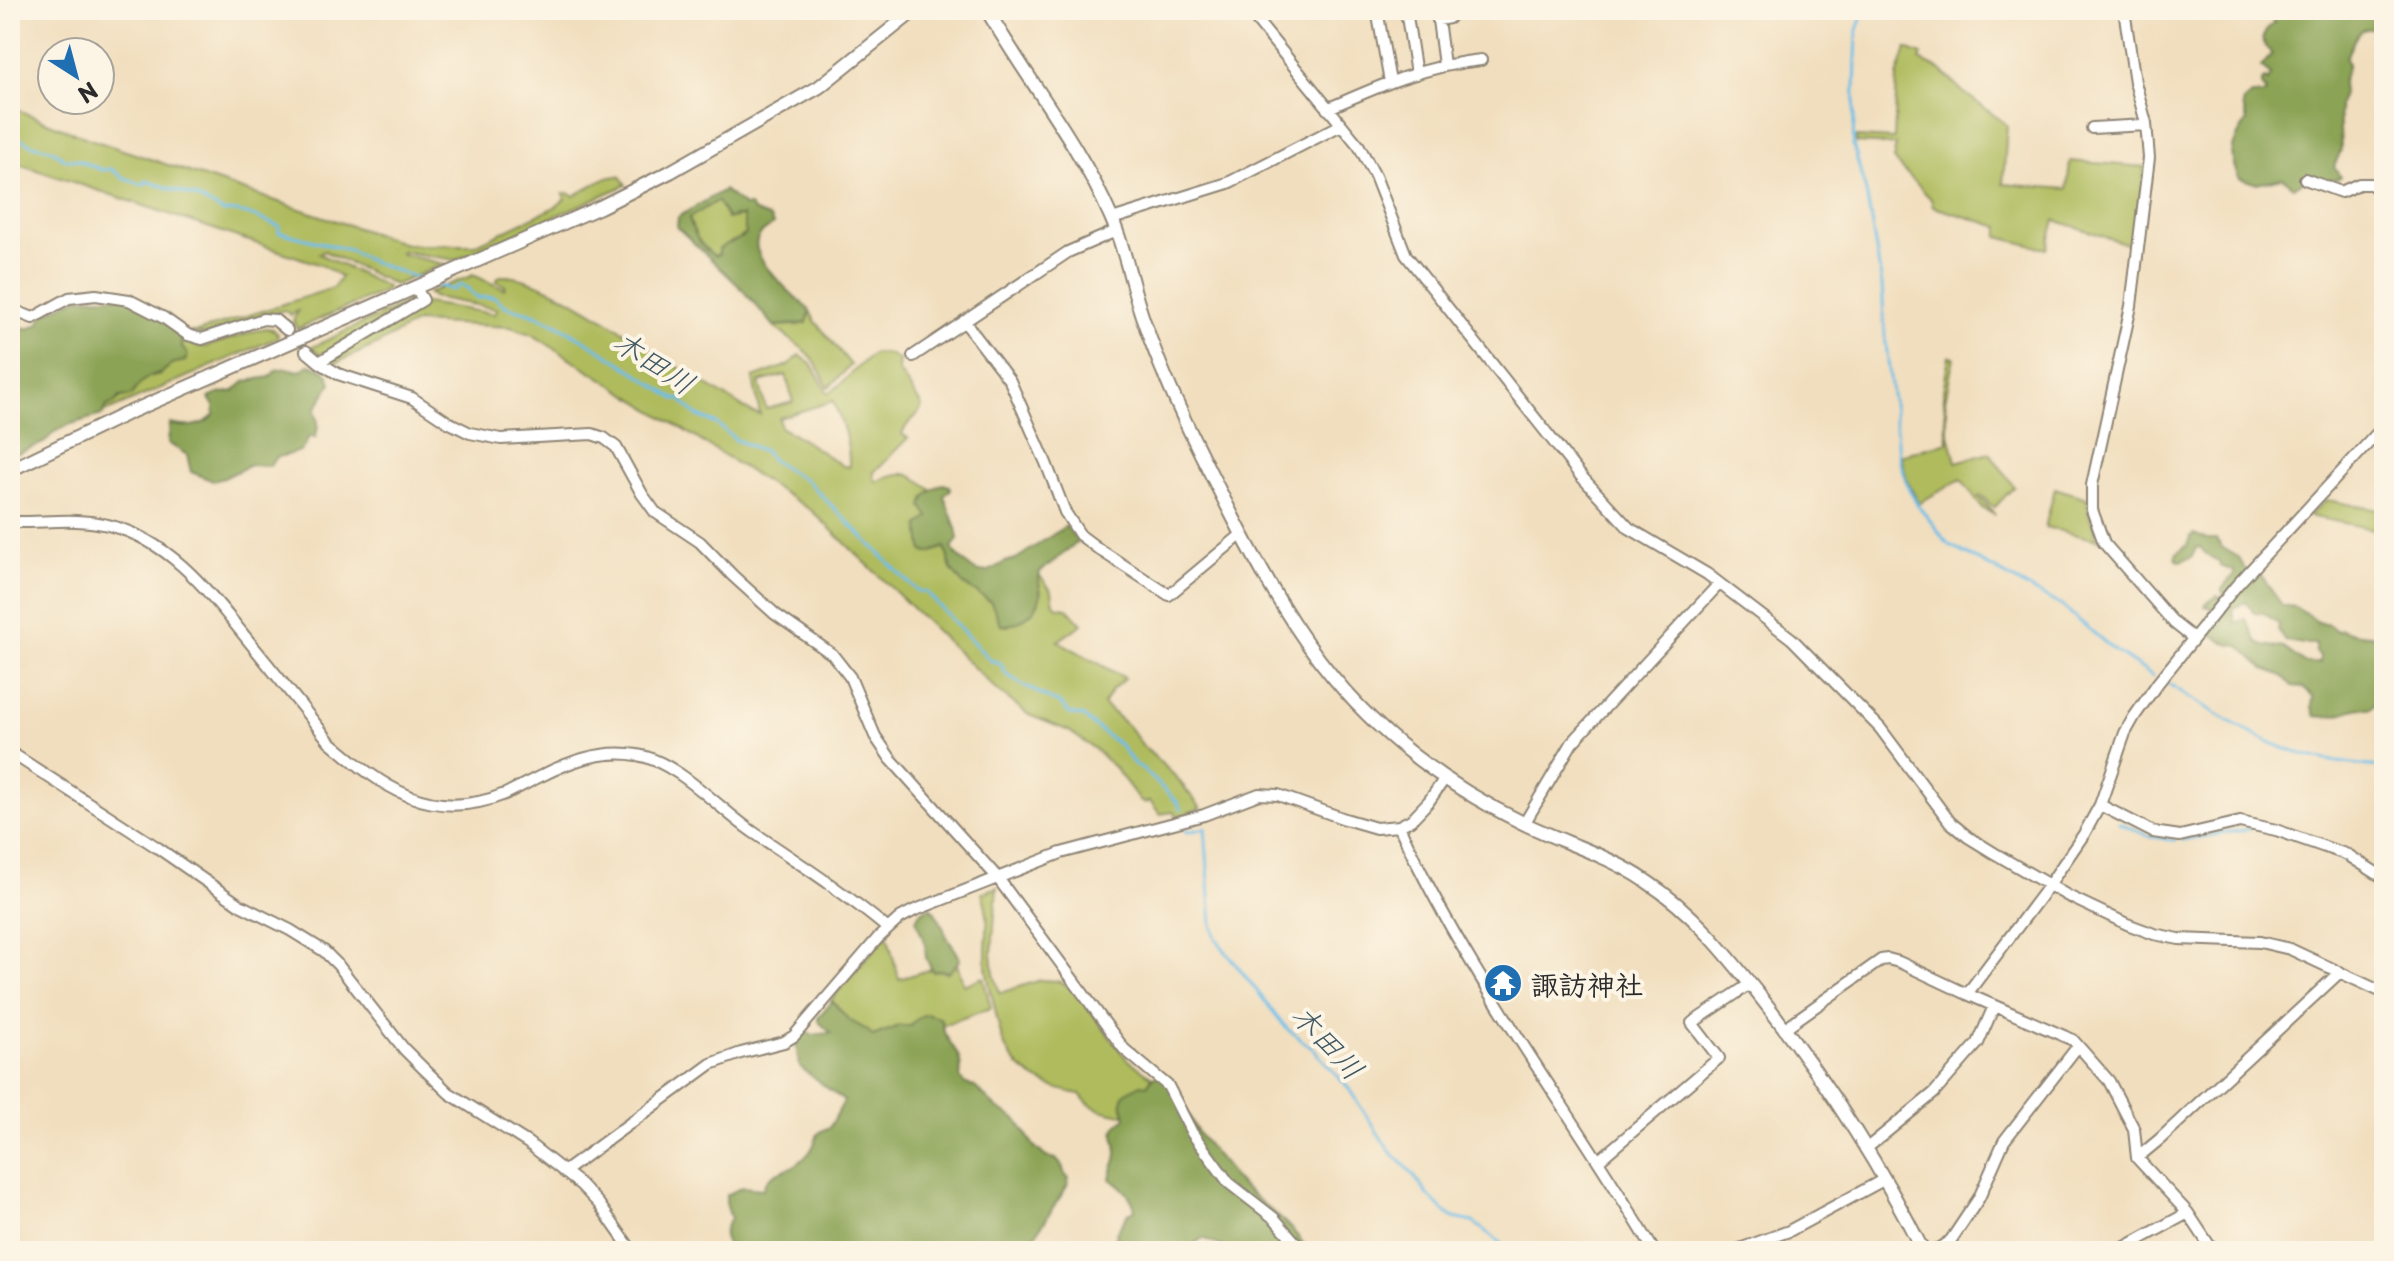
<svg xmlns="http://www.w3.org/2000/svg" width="2394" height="1261" viewBox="0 0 2394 1261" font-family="'Playpen Sans','Klee One',sans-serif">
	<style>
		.green { fill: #afbb5d; stroke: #6d7344; stroke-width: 2; fill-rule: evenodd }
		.forest { fill: #8ba354; stroke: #5b6740; stroke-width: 2; fill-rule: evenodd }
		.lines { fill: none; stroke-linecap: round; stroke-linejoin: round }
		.stream { stroke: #6cbde7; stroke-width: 3 }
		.minor-casing { stroke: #8e8474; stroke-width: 14 }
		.tertiary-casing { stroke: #8e8474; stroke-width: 16 }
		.minor { stroke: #fff; stroke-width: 10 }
		.tertiary { stroke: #fff; stroke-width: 12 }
		.labels { text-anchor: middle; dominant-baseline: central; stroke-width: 8; stroke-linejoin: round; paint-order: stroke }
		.poi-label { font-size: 28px; font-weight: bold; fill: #2b2b2b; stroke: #fcf5e5; text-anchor: start }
		.water-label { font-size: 30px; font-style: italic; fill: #3e5763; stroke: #fcf5e5 }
	</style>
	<rect width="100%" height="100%" fill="#fcf5e5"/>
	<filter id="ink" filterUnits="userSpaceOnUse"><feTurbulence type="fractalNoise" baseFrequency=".0125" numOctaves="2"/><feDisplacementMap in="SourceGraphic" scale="16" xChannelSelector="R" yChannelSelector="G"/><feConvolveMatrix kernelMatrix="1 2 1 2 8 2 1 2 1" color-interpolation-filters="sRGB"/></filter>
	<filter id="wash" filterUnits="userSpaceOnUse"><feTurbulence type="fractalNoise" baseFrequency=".006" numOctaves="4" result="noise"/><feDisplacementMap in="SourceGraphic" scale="32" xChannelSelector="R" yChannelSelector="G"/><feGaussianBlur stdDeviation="1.8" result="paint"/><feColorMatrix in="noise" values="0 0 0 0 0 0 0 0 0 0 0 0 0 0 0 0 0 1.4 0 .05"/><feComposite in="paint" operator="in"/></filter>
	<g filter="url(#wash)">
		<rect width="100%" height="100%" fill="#f1debe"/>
		<path class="green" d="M1906,49L1922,55L1920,60L1941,70L1962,91L2007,125L2003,184L2067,189L2070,161L2145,167L2135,247L2055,220L2047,249L1998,237L2000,227L1933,207L1931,199L1893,159L1896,145L1856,143V137L1894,139L1897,77Z
			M10,107L87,138L402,243L415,245H475L557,206L565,199L563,194L569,193L574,196C589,188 603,176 620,176L626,185L455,260L401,251V254L444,264L395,285L324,251L319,254L387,287V290L297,329L293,320L299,310L291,315L284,310L206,335L189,332H197L333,288L341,277L321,265L10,161Z
			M718,200L727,219L743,216L746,235L715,256C700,247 694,234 689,217Z
			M473,275L504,289L505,286L496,281L500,276C543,273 630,336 668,361C695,378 723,395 751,412L760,415L753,378L789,365L800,355L812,365L828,393C843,386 858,364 874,353L889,354L899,360L898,370L922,406C919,418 905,422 902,434L908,438L874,472V478L877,482C902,468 910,472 932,490L924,499L929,518L922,548L924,552L929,553L945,547L951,569L962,583L991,602L1002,625L1008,626L1041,592L1038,578L1040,576L1052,591L1054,604L1058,607L1067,608L1082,624L1058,641L1125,678L1112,690L1103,704L1128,726L1144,747L1176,777L1201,808L1177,817L1173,812L1160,814L1150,801L1146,803L1141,802L1114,767L1096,750L1069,731L1029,715L998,691L812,511L533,335L511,327L417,322L376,345L331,365L326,362L426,303L495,314L497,309L433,297L428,293ZM786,375L793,402L766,409L759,382ZM833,401C842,422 850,444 849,467L843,466L794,434L781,428L779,418Z
			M414,299L416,301L322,355L310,348Z
			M810,311L815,321L851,365L830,386L828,387C821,375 817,361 806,352C796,342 784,336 774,326L800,325L809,318Z
			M265,328L273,329L278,334L277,338L103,413L107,406L114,403L147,377L161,374L171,364L179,362L183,349L181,338L197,346L205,347Z
			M1949,356L1954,357L1945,400L1948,430L1956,462L1990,453L2014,487L1995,507L1991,506L1982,496L1979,497L1995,515L1982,508L1961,479L1919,503C1910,489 1903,472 1901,455L1948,442L1943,391Z
			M2055,488L2087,498L2090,517L2098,540L2045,527Z
			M2327,500L2384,511V531L2308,516Z
			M997,887L992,953L994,974L1000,993L1041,980L1058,981L1073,988L1126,1058L1152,1077L1147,1085L1122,1101L1125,1115C1108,1113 1089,1109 1080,1094C1051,1090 1017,1074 1005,1046C999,1033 997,1017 994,1004C990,988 985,971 986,955C986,929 991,920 982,893Z
			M887,934L899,979L931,969L933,971L939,970L947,973L957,964L964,985L983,977L991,1008L943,1025L940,1018L913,1022L910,1026H899L873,1036L867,1030L849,1020L831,1000Z"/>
		<path class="forest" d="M2274,10H2384V31C2356,24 2358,33 2346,57L2348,64L2342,82L2343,94L2339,105L2341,150L2334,167L2340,176L2337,179L2303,181L2294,187L2282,178L2257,184L2239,178C2227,154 2232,142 2247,121L2243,105L2244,101L2252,95L2265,94L2266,91L2262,86V81L2265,79L2268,81L2271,75L2261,67L2272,54C2260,44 2261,32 2274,23L2270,18Z
			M724,190L744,206H750L753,211L770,218L773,224C769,229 762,231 759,236C744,257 798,298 810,311L807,323L774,326L740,287L677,227L678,217ZM717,201L728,219L733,216H743L746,234C735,243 729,241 719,249V255L715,256C700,247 694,234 689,218Z
			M129,296L177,331L181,338V346L188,355L185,361L171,364C163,375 155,372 146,379C139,383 136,390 131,396L120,397L114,403L107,406L102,415L68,425L54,432L44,443L10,456V307L19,325L24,328H31L39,324L43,315L77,298Z
			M308,365C320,366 329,372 331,384L315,410C319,420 319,427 315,438L310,436L301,451L275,458L270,466L250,465L224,478L213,481L191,472L187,455L168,443L170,424C185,428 204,427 214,415V406L209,398L218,394L234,391L246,381L270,377L276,370L287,368L300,371Z
			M943,484L950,486L951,489L944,496L956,528L958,539L952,548L956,554L972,569L979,572L989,571L1005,562L1016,559L1066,526L1078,542L1040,572C1037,580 1041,588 1040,597C1037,613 1017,627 1001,625L991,602L962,583L951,569L945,547L929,553L925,552L922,548L919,526L929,517L922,506C925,494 932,489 943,484Z
			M2194,534L2206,539H2216L2223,548L2238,557L2249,575H2261L2282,605L2295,607L2318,622L2329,625L2337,631L2341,629C2356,635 2368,636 2384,635V706L2377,703L2371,708C2348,706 2340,720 2315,716L2312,707L2313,697L2302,687L2292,686L2283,676L2264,669L2240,646L2228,644L2207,632L2205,625L2213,608L2205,606L2206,604L2217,596L2222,598L2226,594L2222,592V589L2234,574V571L2220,566L2219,561L2208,556L2200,547L2196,548L2192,557L2180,561L2177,560L2176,554L2187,545L2190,537ZM2245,602L2255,613H2264L2279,624L2278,630L2285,641L2304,644H2315V652L2320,656V663H2304L2284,648L2263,645L2257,642L2246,619L2235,623L2233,609Z
			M930,907C940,916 942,926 947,937C951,946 958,950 960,960L949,972L939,970L933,972L926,958L925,945L916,919L921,912Z
			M832,1001L849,1020L867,1030L873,1036L899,1026H910L919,1017L926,1014L940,1018C942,1022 942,1027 944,1032C952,1049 964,1054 960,1077L964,1083L975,1087L997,1108L1017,1120L1034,1146L1046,1157L1056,1159L1062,1166L1065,1175L1069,1178L1067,1186L1036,1235L1030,1251L730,1249C721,1237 722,1231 731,1219L726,1203V1195L743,1187L763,1189C768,1171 785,1172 797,1164C801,1161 808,1155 811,1150C819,1139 812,1133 830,1127L844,1101L800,1067L795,1041L804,1032H809L811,1035L831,1033L820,1023L818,1018Z
			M1167,1075L1198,1133L1231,1173L1233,1178C1259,1203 1289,1219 1308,1251H1232L1203,1238C1197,1241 1192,1247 1187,1250C1171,1258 1151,1244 1136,1242C1129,1255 1112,1251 1099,1251C1106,1246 1110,1241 1117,1237L1116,1233L1129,1213L1135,1210C1133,1197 1121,1185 1110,1179C1111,1169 1117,1162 1117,1153C1117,1137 1106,1130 1126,1118L1122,1101L1125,1093L1141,1084L1147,1085L1153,1077Z"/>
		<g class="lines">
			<path class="stream" d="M1864,10L1857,30L1853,145L1866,192L1882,285L1885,335L1900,462L1909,490L1918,505L1948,544L2062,606L2115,651L2153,676
				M10,133L30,144L53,150L64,159L78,160L102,170L111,169L122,177L143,185L146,181L196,197L224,212C242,209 259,219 276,225L279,226V232L349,250L372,262L422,280
				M433,284L454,290L459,285L468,288L472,294L478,298L494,297C498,299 500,302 504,305C509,309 520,310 527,312C539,316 550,321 561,327C602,349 636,373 675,399H680L696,415L717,424L736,440L764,451L773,461L808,482L908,582L918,591L926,592L990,660L1000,663L1006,674L1021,684L1062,705L1069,713L1078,716L1082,715L1089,722L1120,745L1134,764L1142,768L1178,803L1181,810
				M2167,683C2205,706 2244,733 2286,749C2317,760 2351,765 2384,767
				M2119,823C2137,831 2154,840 2175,840
				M1186,830L1187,832L1205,828L1212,925L1216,938L1223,948L1287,1029L1312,1048L1347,1086L1389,1150L1411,1172L1428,1195L1444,1211L1454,1218L1473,1222L1512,1251
				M2182,840L2250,829
				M2337,856L2384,886"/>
		</g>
	</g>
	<g filter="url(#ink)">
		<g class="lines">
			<defs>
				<path id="minor" d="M1248,10L1359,146L1375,176L1406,255L1580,475L1629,528L1707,574L1792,639L1880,728L1950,822L1968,837L1994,853L2068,896L2127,924L2154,934L2179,939L2260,942L2290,949L2384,993
					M1377,10L1390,82
					M1406,10L1416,74
					M2124,10L2135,82L2146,123L2149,158L2131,306L2092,485V510L2104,543L2174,623L2193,638
					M1444,65L1438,20L1449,18
					M1327,109C1376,87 1427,65 1481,60
					M2092,128L2146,125
					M2305,179L2341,192L2359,184H2371L2384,195
					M1112,219L1228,183L1341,125
					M10,309L33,318L69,298L96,295L129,300L164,318L188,335L202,339L263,319L275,320L287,330
					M964,321L1010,381L1046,463L1065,512L1080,535L1100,550L1169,595L1242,534
					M306,351L319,362L338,374L412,398L448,422L470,433L501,439L592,434L604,438L616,447L642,494L655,512L700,542L733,576L775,614L832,654L850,677L875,736L890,758L997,877L1124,1049L1168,1086L1192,1133L1229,1183L1274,1218L1303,1251
					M913,356L1068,252L1116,231
					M319,362L423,300L416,288
					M10,522C43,523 76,517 108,525C173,541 211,595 252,645C278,677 304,709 329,741C383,787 430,824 505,794C518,788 530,781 543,775C572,760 604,749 637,755C677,761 720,810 753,832C799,863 844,892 887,928
					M10,752L158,848L240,905L290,930L324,951L338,965L404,1049L424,1069L449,1093L528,1143L581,1185L599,1204L632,1251
					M2100,805L2153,832L2180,836L2240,822L2276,830L2348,855L2384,878
					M1524,824L1572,743L1719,584
					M1399,826C1468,977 1570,1109 1654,1251
					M1967,994L2049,885L2084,834L2100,805L2125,733L2134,717L2157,684L2236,586L2384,426
					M1785,1028L1881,960L1888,959L1899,962L1967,994L2073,1040L2109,1081L2134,1129L2137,1158L2188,1213L2213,1251
					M1867,1148L1934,1093L1978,1043L1994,1006
					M2137,1158L2160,1139L2340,972
					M1598,1161L1719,1058L1692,1023L1750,984
					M565,1171L711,1064L741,1053L784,1042L794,1036L878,938L900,918L913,911L1061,853L1204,815L1259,794L1278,795L1345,819L1376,828L1399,826L1411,820L1429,801L1445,778
					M1734,1251L1789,1231L1885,1179
					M1935,1251L1951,1240L1979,1198L2004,1141L2078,1046
					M2118,1251L2188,1213"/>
				<path id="tertiary" d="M987,10C1027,79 1079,143 1111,217C1125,248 1131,284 1142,316C1166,387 1201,455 1235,521C1264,576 1293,629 1333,677C1384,739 1451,788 1523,823C1564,843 1608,855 1646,881C1692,911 1725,952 1759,995C1822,1075 1877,1159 1923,1251
					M10,470L126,414L600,207L670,172L819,87L915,10"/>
			</defs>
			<use href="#minor" class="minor-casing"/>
			<use href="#tertiary" class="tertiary-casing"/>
			<use href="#minor" class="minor"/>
			<use href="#tertiary" class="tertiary"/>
		</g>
	</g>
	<defs>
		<symbol id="temple-disc" viewBox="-11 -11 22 22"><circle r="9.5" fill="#1f6fb2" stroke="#fcf5e5"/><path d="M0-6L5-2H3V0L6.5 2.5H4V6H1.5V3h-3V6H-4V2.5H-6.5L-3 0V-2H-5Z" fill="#fff"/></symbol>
	</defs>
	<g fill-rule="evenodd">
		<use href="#temple-disc" x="1481" y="961" width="44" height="44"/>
	</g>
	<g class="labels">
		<g class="poi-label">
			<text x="1531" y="983">諏訪神社</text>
		</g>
		<g class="water-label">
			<text transform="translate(655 361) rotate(33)">木田川</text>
			<text transform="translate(1329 1041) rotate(47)">木田川</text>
		</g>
	</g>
	<rect width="2394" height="1261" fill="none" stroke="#fcf5e5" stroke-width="40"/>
	<g transform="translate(76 76) rotate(144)"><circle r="38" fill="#fcf5e5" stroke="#a8a49b" stroke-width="2"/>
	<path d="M0-6L14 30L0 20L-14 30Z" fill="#1f6fb2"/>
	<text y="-12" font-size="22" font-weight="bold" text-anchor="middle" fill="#2b2b2b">N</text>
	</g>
</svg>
